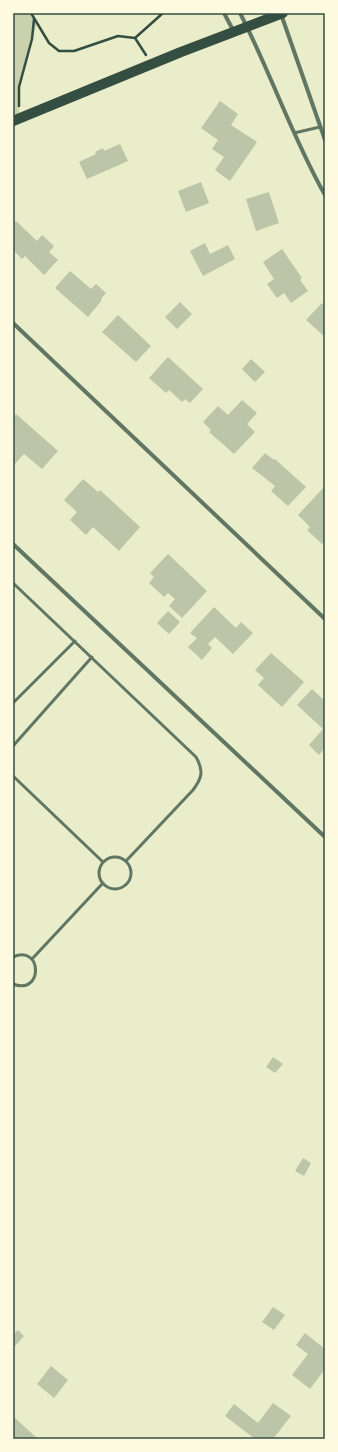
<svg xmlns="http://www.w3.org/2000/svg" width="338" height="1452" viewBox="0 0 338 1452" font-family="'DM Sans',sans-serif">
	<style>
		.green { fill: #cad2ad }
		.building { fill: #bcc5a7 }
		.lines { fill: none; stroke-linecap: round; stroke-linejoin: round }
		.path { stroke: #344e41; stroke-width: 2.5 }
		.service { stroke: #617663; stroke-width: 3 }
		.minor { stroke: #617663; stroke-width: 4 }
		.primary { stroke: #344e41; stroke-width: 10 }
		.neatline { fill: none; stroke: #344e41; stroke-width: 1.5 }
	</style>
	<rect width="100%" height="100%" fill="#e9edc9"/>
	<path class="green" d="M13,13H31L37,23L19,87V119L13,121Z"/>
	<path class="building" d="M220,101L238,114L231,125L257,142L230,181L215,170L224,157L212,149L218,140L201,128Z
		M120,144L128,161L87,179L79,162L96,154L95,152L103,148L104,151Z
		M201,182L209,203L186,212L178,191Z
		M269,192L279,223L256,231L246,199Z
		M16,221L37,241L42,235L54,246L49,252L58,260L44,275L25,256L22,259L13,250V224Z
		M205,243L210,254L228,245L235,259L203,276L190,251Z
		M282,249L302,278L300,280L308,291L291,303L284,293L277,298L267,284L274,279L263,262Z
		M70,271L91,289L96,284L106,293L101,299L102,300L88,317L55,288Z
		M180,302L192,314L177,329L165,317Z
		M322,303L325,306V337L306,320Z
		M118,315L151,346L136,362L102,332Z
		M168,357L203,389L190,403L185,399L182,402L169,390L166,393L149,378Z
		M251,359L265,372L255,382L242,369Z
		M242,400L257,413L247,424L255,432L234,454L209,432L211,430L203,422L218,406L228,415Z
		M16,414L58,451L42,469L24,454L13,466V418Z
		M265,453L274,460L275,459L306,487L288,506L271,491L275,486L252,468Z
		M83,479L98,492L100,490L140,527L119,551L93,527L86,535L70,520L77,512L64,500Z
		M325,486V541L322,544L307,530L310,527L298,515Z
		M168,554L207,591L182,618L169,606L175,599L168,593L164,597L149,583L154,577L150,573Z
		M214,607L236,628L241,622L253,633L233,654L215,637L208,644L212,648L202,660L188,647L197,638L190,633Z
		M168,611L180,622L169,634L157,623Z
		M271,653L304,682L282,707L258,685L264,678L255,670Z
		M312,689L325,701V748L319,755L309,745L323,729L297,705Z
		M273,1057L283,1064L275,1073L266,1067Z
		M303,1158L311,1163L304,1176L295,1171Z
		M273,1307L285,1315L274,1330L262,1322Z
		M18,1330L24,1336L15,1346L13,1345V1335Z
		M305,1333L325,1349V1369L310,1389L292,1375L308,1354L296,1345Z
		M51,1366L68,1380L54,1398L37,1384Z
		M273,1403L291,1416L273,1439H255L225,1416L234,1404L258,1423Z
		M15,1418L38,1439H13V1419Z"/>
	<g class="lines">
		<path class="path" d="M31,13L49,43L59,51H74L118,36L135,38L146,55
			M135,38L163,13
			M19,106V87L32,39L34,19"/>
		<path class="service" d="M294,133L320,127
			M13,583L196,757C204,771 202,778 193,790L126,861
			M13,703L75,641
			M13,746L92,657
			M13,776L103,862
			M99 873a16 16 0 1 1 32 0a16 16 0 1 1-32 0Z
			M13,957C43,944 43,996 13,984
			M32,959L103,883"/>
		<path class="minor" d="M224,13L234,32
			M240,13C271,73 292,137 325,195
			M281,14L325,140
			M13,323L325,619
			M13,544L325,837"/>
		<path class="primary" d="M13,121L181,52L283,13"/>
	</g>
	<rect width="338" height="1452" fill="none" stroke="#fefae0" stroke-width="28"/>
	<rect x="14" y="14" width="310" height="1424" class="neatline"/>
</svg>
